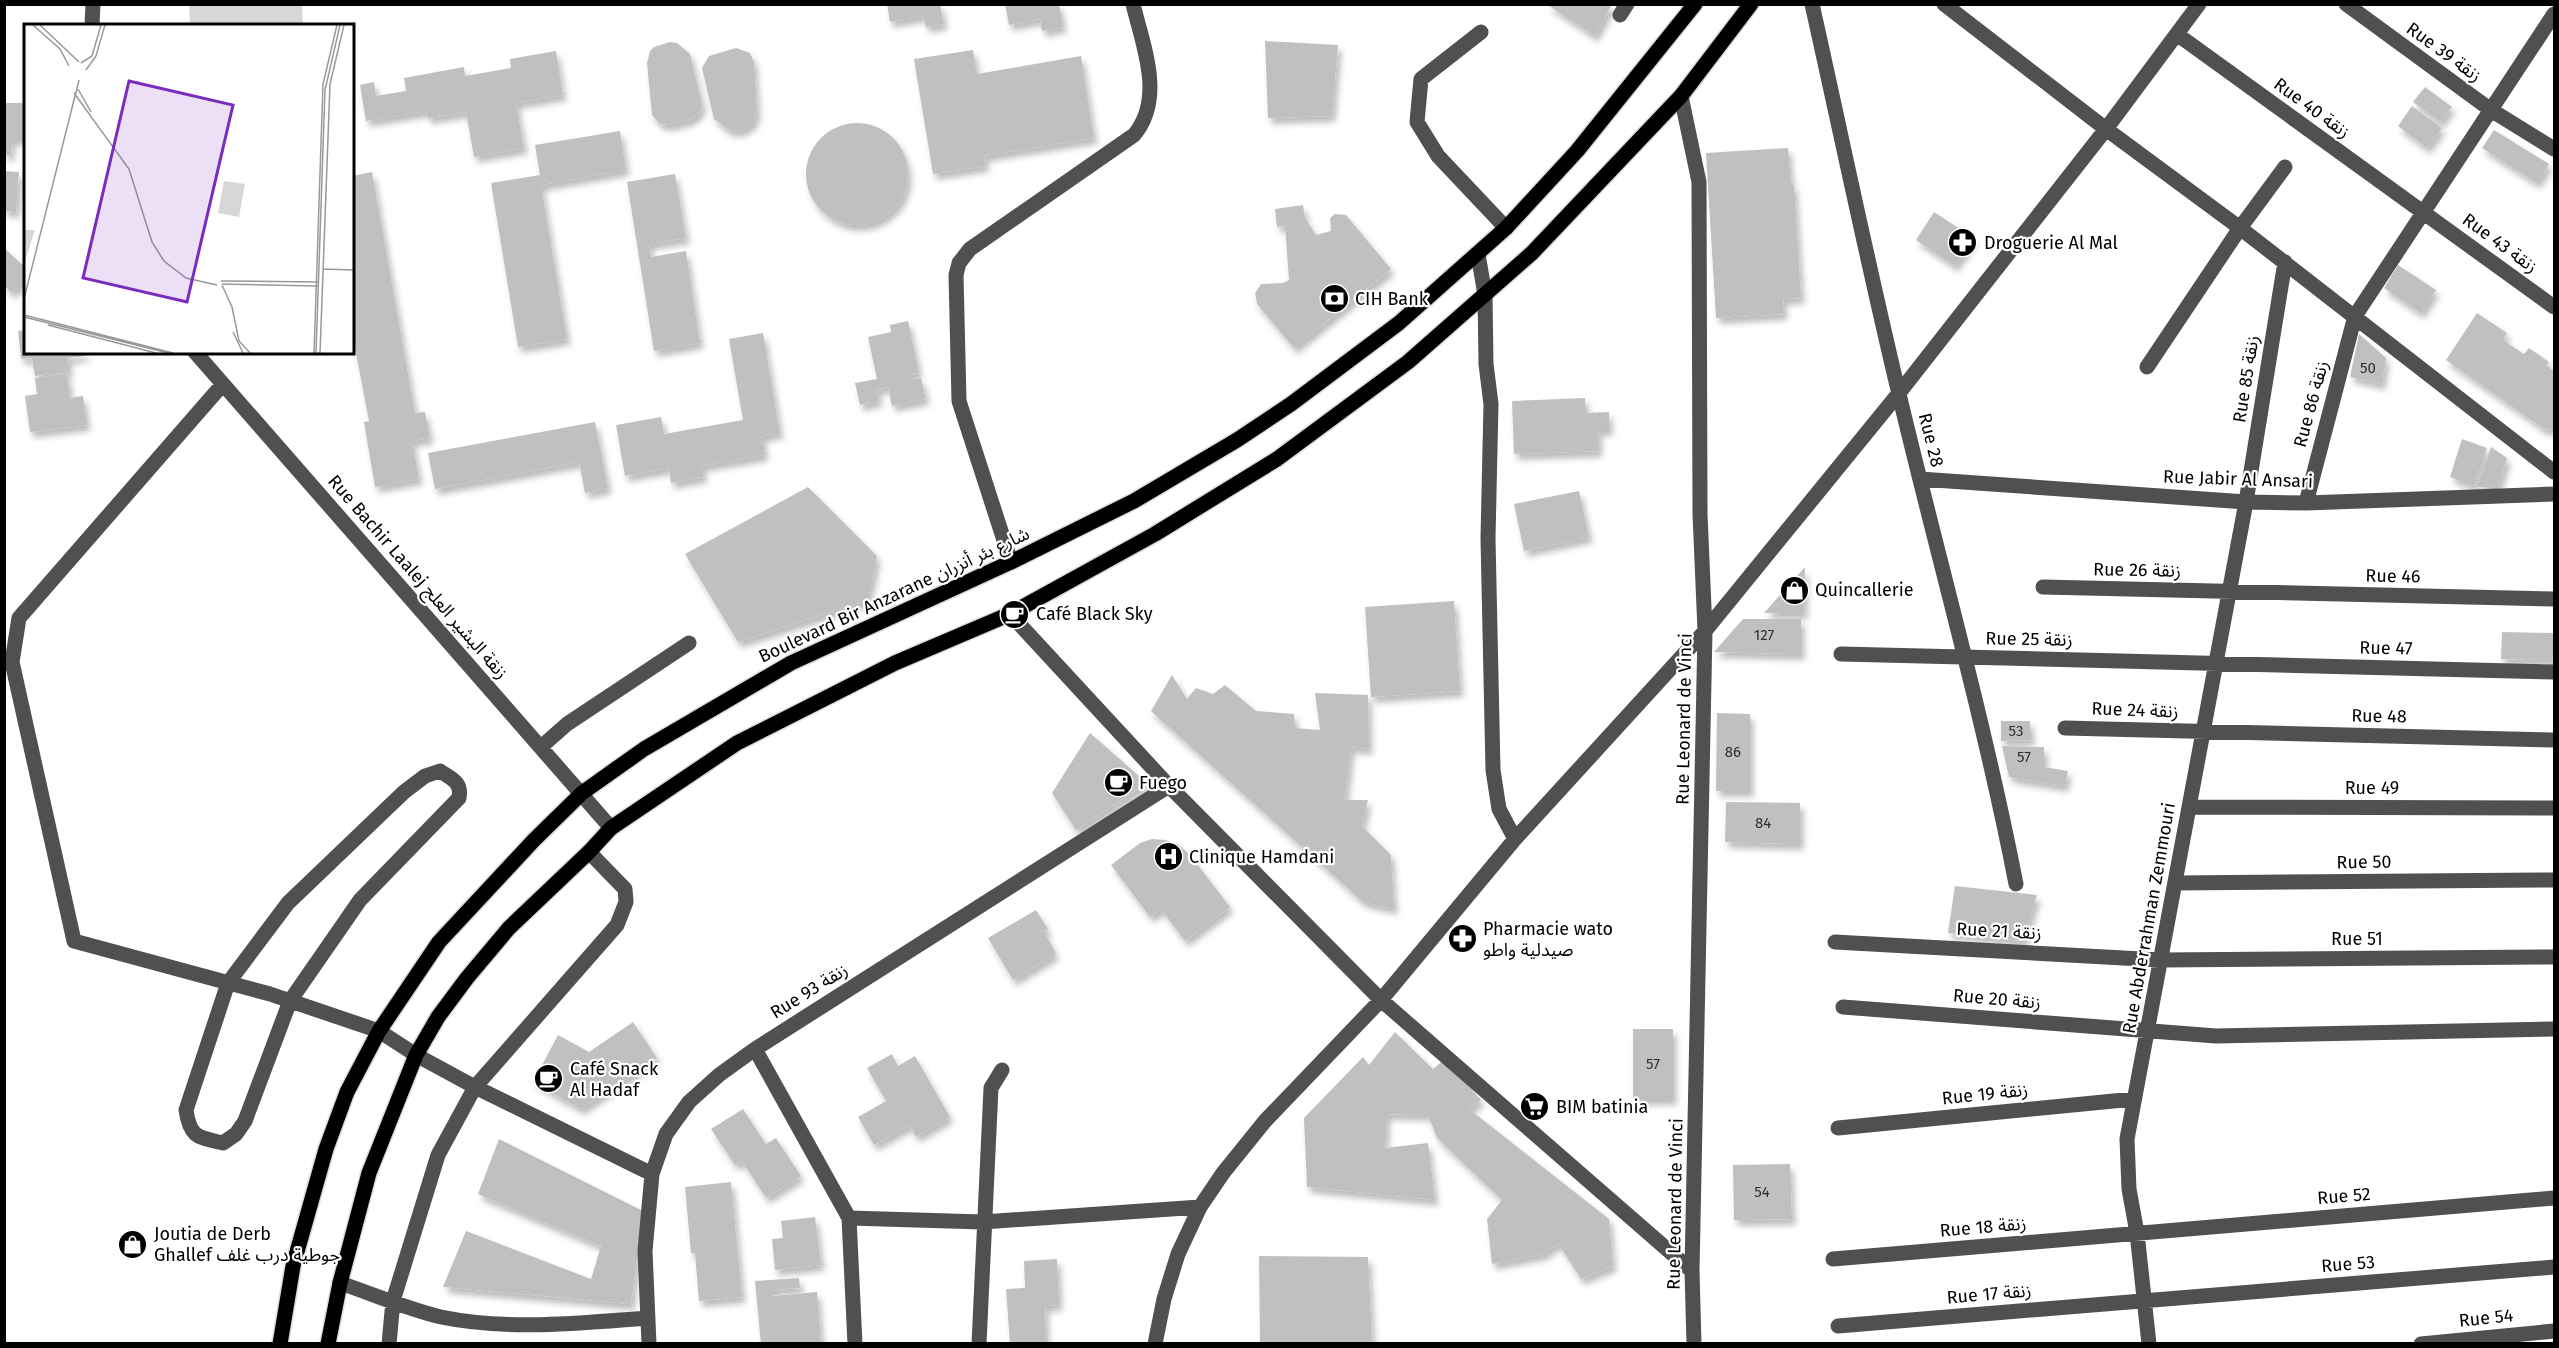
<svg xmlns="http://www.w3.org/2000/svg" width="2559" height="1348" viewBox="0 0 2559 1348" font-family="'Fira Sans','Noto Sans Arabic',sans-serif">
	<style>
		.green { fill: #d7d7d7 }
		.building { fill: #c0c0c0; filter: url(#shadow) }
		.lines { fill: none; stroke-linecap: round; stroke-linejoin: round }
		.major-casing { stroke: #dbdbdb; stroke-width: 18 }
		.minor { stroke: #505050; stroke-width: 15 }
		.major { stroke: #000; stroke-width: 15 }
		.labels { text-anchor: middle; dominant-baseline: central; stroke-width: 4.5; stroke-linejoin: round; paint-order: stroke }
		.number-label { font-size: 15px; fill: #303030 }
		.street-label { font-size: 18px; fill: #000; stroke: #fff }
		.poi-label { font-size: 18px; fill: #000; stroke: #fff; text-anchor: start }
		.inset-road { fill: none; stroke: #999; stroke-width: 1.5 }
		.view { fill: #7b2cbf; fill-opacity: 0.15; stroke: #7b2cbf; stroke-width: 3 }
		.inset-edge { fill: none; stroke: #000; stroke-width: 3 }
	</style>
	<defs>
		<filter id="shadow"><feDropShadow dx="3.5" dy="6" stdDeviation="3" flood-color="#0004"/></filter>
	</defs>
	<rect width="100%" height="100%" fill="#fff"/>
	<path class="green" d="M189,5H302L303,25H190Z"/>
	<path class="building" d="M887,4H940L944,24L926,27L923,16L890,22Z
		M1005,4H1059L1063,27L1042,31L1040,19L1009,25Z
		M1546,4H1612L1595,36Z
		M1265,41L1338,45L1332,116L1268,118Z
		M670,42L677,43L690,54L702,104L701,110L696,116L689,120L669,125L660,124L652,115L647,63L650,51L654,47Z
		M736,48L750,53L754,62L757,110L754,122L743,130L733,131L727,129L714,119L702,68L709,56Z
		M973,50L977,74L1081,56L1094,138L984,156L986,166L933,174L914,59Z
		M556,51L563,95L516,103L524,148L474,157L466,112L428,118L426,111L366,121L360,85L374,82L376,96L406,91L404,78L464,67L465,76L511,68L510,59Z
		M2425,87L2452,107L2440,122L2413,102Z
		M4,103H26V139H12L11,155H4Z
		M2412,106L2442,128L2427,148L2398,126Z
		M806 174a51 51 0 1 1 102 0a51 51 0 1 1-102 0Z
		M2494,130L2549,164L2537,183L2482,148Z
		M620,131L626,170L541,185L567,339L518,347L491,183L540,175L535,145Z
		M1788,148L1791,185H1794L1801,298L1783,299L1784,314L1716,318L1706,153Z
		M4,171L19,172L16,212L4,211Z
		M372,172L415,413L425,412L430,438L412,441L419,479L375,487L364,422L369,421L352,332V176Z
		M675,174L686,238L649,244L651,257L686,251L700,343L654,351L627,182Z
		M1303,205L1305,218L1316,235L1331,231L1330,218L1335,214L1346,215L1391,269L1294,348L1257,304L1255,293L1261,284L1283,283L1289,280L1285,226L1277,227L1275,209Z
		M1934,212L1974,238L1955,266L1916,240Z
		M4,248L26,268V279L12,293L4,285Z
		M2398,265L2436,290L2421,313L2384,288Z
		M2477,313L2507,333L2503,340L2524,354L2529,348L2549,362L2546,365L2554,371V430L2544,429L2446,360Z
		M908,321L919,373L911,375L912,379L921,378L926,399L892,406L888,387L877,389L879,401L860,405L855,383L877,379L868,337L891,332L890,325Z
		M26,330V352H85V356L68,358L69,372L35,376L32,358L21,359L18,331Z
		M763,333L780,433L762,436L765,455L702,466L704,477L671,483L669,468L625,476L616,425L661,417L664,434L743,420L729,339Z
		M2359,334L2386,358L2382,384L2350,377Z
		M67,374L70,398L83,396L87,425L30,432L25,396L37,394L35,378Z
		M1585,398L1586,413L1609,412V430H1598L1599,451L1514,454L1512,401Z
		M595,422L608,488L585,493L579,462L435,489L428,453Z
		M2462,439L2487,448L2474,486L2450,477Z
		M2491,447L2507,458L2498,488L2477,487Z
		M808,487L877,556L868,600L738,642L685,554Z
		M1579,491L1589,537L1524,551L1514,504Z
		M1805,567L1804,613H1764Z
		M1454,601L1460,691L1371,697L1365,607Z
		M1743,619H1801V654L1714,652Z
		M2502,632L2553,633V660L2501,659Z
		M1172,675L1187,699L1196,688L1213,694L1225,685L1256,711L1294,714L1295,728L1320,730L1315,693L1368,695L1369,749L1351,747L1345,800H1368L1362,826L1391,855L1394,909L1363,902L1151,711Z
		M1717,713L1750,714V791H1716Z
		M2001,721H2030L2031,740L2001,741Z
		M1090,733L1147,783L1076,830L1052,793Z
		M2002,746L2044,747V767L2068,771L2065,786L2009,777Z
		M1726,802L1800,803V844L1725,842Z
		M1152,839L1165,840L1178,844L1191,856L1230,907L1185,941L1161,909L1150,917L1111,865L1140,843Z
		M1955,886L2037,895L2024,941L1948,933Z
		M1036,910L1048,929L1044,931L1056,954L1013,980L988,938Z
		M633,1022L657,1058L581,1109L533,1082L558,1035L589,1052Z
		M1633,1029H1673V1099H1633Z
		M1395,1032L1433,1069L1445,1059L1481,1100L1469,1109L1609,1219L1613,1266L1581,1279L1558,1243L1544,1254L1492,1264L1487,1219L1502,1200L1437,1138L1428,1115L1387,1114L1385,1148L1428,1143L1435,1200L1307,1187L1304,1118L1363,1057L1369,1065Z
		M892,1054L898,1066L915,1056L950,1117L916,1137L910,1125L874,1145L858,1117L886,1101L867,1068Z
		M743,1109L766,1144L776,1138L801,1176L766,1198L742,1161L735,1165L711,1129Z
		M499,1139L643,1211L631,1304L443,1287L466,1231L591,1279L601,1246L478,1194Z
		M1790,1164L1792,1219L1734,1220L1733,1165Z
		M731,1182L742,1297L699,1301L695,1253H691L685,1187Z
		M815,1217L821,1265L775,1270L772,1239L783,1238L781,1221Z
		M1259,1256L1368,1257L1372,1344H1260Z
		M1057,1259L1059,1305L1045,1306L1046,1344H1010L1006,1289L1025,1288L1024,1261Z
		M799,1278L800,1288L772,1290V1296L817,1292L821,1344H761L755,1281Z"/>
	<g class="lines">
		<defs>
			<path id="major" d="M280,1344L293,1266L326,1149L347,1092L379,1031L439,942L534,840L582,793L644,749L791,663L1011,562L1134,501L1237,440L1291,404L1399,323L1506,228L1577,151L1695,4
				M328,1344L340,1283L369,1173L416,1055L438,1017L467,978L509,928L589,852L611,828L737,743L895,663L1010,614L1155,534L1277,459L1408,362L1532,253L1681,96L1751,4"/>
		</defs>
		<use href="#major" class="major-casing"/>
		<path class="minor" d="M1812,4C1841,134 1868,265 1899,394C1938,558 1984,719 2016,884
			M1944,4L2106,129L2240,228L2554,472
			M2346,4L2491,110L2554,149
			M1620,15L1627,4
			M92,26L93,4
			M1481,32L1421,79L1417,122L1438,156L1506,228
			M2178,35L2554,307
			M1681,96L1699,182L1700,514L1705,631L1692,1271L1694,1344
			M1478,254L1485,295L1486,364L1491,404L1488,538L1493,770L1499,809L1515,839
			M195,352L611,828
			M2147,367L2240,228L2285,167
			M223,384L19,618L12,662L74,941L270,994L379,1031L416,1055L475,1087L652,1174
			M1920,479L2246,502L2306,503L2554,494
			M2306,503L2355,316L2554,14
			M1011,562L959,401L956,275L959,263L970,249L1134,135C1165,98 1143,46 1133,4
			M2043,587L2554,599
			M1010,614L1169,786L1381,1000L1692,1271
			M1841,654L2554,672
			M2065,728L2554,740
			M541,747L567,724L689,643
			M440,771C452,779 462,782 459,798L360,900L290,1001L245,1121L236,1134L223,1143C198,1137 190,1138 186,1110L228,983L288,903L404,792L425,776Z
			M2189,807L2554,808
			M2175,883L2554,880
			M1835,942L2160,960L2554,957
			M1843,1007L2216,1036L2554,1029
			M755,1049L849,1218L855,1344
			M1838,1128L2134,1099
			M849,1218L983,1222L1200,1207
			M1833,1259L2554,1198
			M340,1283C373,1294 407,1309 441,1317C509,1331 580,1323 648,1318
			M1838,1326L2554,1267
			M389,1344L393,1301L438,1155L475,1087L617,925L626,902L625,889L589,852
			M649,1344L645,1251L652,1174L666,1134L689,1102L719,1075L755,1049L1169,786
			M979,1344L991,1088L1002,1070
			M1155,1344L1164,1299L1178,1254L1200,1207L1223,1173L1265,1121L1381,1000L1515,839L1705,631L1899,393L2106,129L2199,4
			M2149,1344L2137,1233L2129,1189L2127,1139L2246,502L2285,262
			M2421,1344L2554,1331"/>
		<use href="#major" class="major"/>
	</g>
	<defs>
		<symbol id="pharmacy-disc" viewBox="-11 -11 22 22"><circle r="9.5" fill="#000" stroke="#fff"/><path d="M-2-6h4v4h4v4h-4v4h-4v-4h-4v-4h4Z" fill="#fff"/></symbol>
		<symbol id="bank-disc" viewBox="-11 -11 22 22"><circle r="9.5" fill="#000" stroke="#fff"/><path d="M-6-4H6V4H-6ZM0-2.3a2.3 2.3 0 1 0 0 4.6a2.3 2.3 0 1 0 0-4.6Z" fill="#fff"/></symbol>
		<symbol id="shop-disc" viewBox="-11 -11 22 22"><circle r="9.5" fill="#000" stroke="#fff"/><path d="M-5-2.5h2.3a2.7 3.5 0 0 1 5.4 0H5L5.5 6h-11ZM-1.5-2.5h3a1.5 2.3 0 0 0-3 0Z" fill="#fff"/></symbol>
		<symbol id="cafe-disc" viewBox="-11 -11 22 22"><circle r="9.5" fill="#000" stroke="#fff"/><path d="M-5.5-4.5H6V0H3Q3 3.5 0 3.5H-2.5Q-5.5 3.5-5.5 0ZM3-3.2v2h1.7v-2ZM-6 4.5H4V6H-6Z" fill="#fff"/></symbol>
		<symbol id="hospital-disc" viewBox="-11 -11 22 22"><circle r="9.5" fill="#000" stroke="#fff"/><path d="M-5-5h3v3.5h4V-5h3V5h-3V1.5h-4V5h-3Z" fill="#fff"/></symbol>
		<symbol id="supermarket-disc" viewBox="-11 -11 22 22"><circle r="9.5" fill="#000" stroke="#fff"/><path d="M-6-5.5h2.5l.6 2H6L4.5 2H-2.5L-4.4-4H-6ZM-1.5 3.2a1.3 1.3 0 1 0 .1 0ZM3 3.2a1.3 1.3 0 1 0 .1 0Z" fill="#fff"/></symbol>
	</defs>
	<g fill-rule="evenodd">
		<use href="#pharmacy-disc" x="1946" y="226" width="33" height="33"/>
		<use href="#bank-disc" x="1318" y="282" width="33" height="33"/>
		<use href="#shop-disc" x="1778" y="574" width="33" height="33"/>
		<use href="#cafe-disc" x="998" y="598" width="33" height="33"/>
		<use href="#cafe-disc" x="1102" y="766" width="33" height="33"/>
		<use href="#hospital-disc" x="1152" y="840" width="33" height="33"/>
		<use href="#pharmacy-disc" x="1446" y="922" width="33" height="33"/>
		<use href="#cafe-disc" x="532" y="1062" width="33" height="33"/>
		<use href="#supermarket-disc" x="1518" y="1090" width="33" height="33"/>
		<use href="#shop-disc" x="116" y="1228" width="33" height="33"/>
	</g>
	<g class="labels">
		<g class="number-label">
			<text x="2368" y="368">50</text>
			<text x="1764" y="635">127</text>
			<text x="2016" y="731">53</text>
			<text x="1733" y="752">86</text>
			<text x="2024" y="757">57</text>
			<text x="1763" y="823">84</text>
			<text x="1653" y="1064">57</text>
			<text x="1762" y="1192">54</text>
		</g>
		<g class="street-label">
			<text transform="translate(2444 52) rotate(36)">Rue 39 زنقة</text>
			<text transform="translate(2312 108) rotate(36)">Rue 40 زنقة</text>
			<text transform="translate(2500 243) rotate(36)">Rue 43 زنقة</text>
			<text transform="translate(2246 379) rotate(-81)">Rue 85 زنقة</text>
			<text transform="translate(2311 404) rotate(-75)">Rue 86 زنقة</text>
			<text transform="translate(1931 440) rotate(76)">Rue 28</text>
			<text transform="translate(2238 479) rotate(2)">Rue Jabir Al Ansari</text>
			<text transform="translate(2137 570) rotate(1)">Rue 26 زنقة</text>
			<text transform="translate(2393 576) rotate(1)">Rue 46</text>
			<text transform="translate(418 577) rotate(49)">Rue Bachir Laalej زنقة البشير العلج</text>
			<text transform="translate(894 595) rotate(-25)">Boulevard Bir Anzarane شارع بئر أنزران</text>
			<text transform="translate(2029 639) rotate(1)">Rue 25 زنقة</text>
			<text transform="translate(2386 648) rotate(1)">Rue 47</text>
			<text transform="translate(2135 710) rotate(2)">Rue 24 زنقة</text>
			<text transform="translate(2379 716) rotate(1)">Rue 48</text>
			<text transform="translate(1684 719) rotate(-89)">Rue Leonard de Vinci</text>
			<text x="2372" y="788">Rue 49</text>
			<text transform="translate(2364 862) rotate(-1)">Rue 50</text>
			<text transform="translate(2149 918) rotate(-80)">Rue Abderrahman Zemmouri</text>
			<text transform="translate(1999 931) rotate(3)">Rue 21 زنقة</text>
			<text x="2357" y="939">Rue 51</text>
			<text transform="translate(809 991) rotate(-32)">Rue 93 زنقة</text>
			<text transform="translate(1997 999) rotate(5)">Rue 20 زنقة</text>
			<text transform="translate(1985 1094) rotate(-6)">Rue 19 زنقة</text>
			<text transform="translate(2344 1196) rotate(-5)">Rue 52</text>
			<text transform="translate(1675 1204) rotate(-89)">Rue Leonard de Vinci</text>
			<text transform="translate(1983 1227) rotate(-5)">Rue 18 زنقة</text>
			<text transform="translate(2348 1264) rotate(-5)">Rue 53</text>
			<text transform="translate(1989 1294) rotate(-5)">Rue 17 زنقة</text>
			<text transform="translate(2486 1318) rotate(-6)">Rue 54</text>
		</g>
		<g class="poi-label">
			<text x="1984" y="243">Droguerie Al Mal</text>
			<text x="1355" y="299">CIH Bank</text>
			<text x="1815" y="590">Quincallerie</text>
			<text x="1036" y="614">Café Black Sky</text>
			<text x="1139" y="783">Fuego</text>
			<text x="1189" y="857">Clinique Hamdani</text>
			<text x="1483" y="929">Pharmacie wato<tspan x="1483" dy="21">صيدلية واطو</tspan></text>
			<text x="570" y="1069">Café Snack<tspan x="570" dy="21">Al Hadaf</tspan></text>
			<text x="1556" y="1107">BIM batinia</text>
			<text x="154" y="1234">Joutia de Derb<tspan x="154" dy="21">Ghallef جوطية درب غلف</tspan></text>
		</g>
	</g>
	<g transform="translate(24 24)">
		<rect width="330" height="330" fill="#fff"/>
		<path d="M200,157L221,160L215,193L194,189ZM0,206H11L0,240Z" fill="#d7d7d7"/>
		<path class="inset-road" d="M9,1L36,25L45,42M16,1L55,38M57,39L68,32L77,1M62,46L72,32L81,1M54,65L67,88M50,69L105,145L128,218L140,237L162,254L193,261M299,245L330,246M197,257L294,258M198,260L294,262M198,261L208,283L215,317L226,329M0,275L55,56M0,291L149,329M0,293L144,329M24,301L132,329M209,308L219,329M290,329L299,60L313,1M292,329L301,66L316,1M296,329L306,60L320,1"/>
		<path class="view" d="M105,57L209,81L163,278L59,254Z"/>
		<rect width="330" height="330" class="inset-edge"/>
	</g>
	<rect width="2559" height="1348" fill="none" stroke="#000000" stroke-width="12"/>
</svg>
